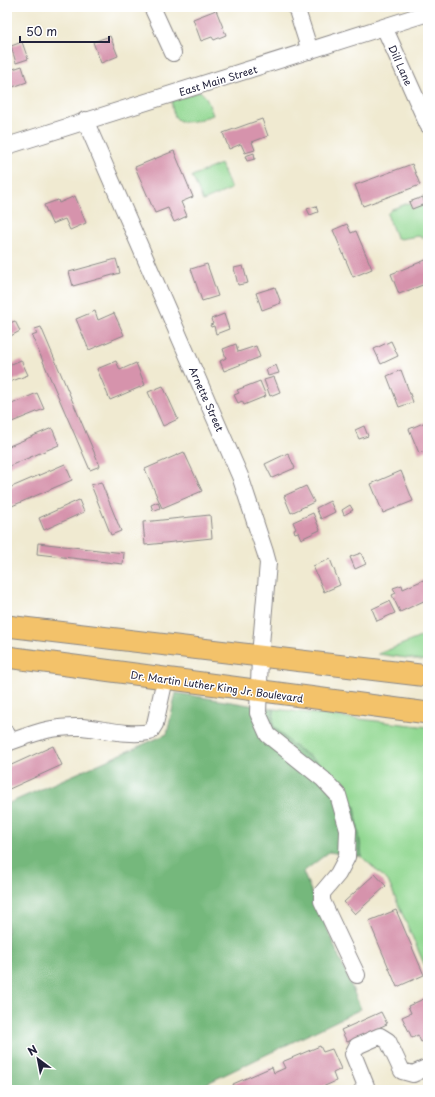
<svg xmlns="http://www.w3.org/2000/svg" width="435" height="1097" viewBox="0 0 435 1097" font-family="'Playpen Sans',sans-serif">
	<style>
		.green { fill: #92d892; stroke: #5a7d66 }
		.forest { fill: #75b87c; stroke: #4c6d5c }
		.building { fill: #d693ac }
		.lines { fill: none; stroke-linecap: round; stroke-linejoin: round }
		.minor-casing { stroke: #898686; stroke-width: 18 }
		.major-casing { stroke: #898686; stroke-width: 23 }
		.minor { stroke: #fff; stroke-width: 16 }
		.major { stroke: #f3c26a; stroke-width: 21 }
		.labels { text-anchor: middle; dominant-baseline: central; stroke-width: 3; stroke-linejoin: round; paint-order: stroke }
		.street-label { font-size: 10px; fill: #22223b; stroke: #fff }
	</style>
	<rect width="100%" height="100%" fill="#fff"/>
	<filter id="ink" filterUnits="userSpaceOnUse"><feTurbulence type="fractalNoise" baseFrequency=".025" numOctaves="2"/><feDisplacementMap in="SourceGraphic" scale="8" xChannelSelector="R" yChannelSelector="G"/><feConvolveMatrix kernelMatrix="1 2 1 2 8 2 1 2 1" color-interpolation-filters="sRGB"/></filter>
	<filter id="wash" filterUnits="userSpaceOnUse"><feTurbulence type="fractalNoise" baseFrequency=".012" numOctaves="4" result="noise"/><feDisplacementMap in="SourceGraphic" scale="16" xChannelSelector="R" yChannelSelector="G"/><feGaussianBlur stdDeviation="0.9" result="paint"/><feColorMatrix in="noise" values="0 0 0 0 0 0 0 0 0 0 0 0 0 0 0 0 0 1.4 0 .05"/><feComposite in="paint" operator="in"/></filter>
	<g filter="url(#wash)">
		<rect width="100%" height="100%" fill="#f0ead1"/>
		<path class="green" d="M200,91L206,97L213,115C194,121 171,132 172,101Z
			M221,164L231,189L203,201L192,176Z
			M425,197L428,203V239L418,236L400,239L396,237L387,214L392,209Z
			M428,634V661L378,654Z
			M274,709L428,727V973L388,881L362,857L355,807L331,771L291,744L273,725Z"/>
		<path class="forest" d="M176,693L274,709L273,725L291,744L331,771L355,807L362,857L329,852L303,872L361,1009L193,1090H7V804L167,734Z"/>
		<g id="blocks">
			<path class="building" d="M216,10L226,35L214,40L212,37L201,41L193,19Z
				M110,36L118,56L101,63L93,42Z
				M22,42L28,59L16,63L11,46Z
				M22,66L27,82L7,89V71Z
				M262,119L268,136L252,142L255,150L245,153L241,144L229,149L223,133Z
				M174,151L193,197L181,202L187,216L174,222L168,208L155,213L135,167Z
				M254,153L255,159L247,161L245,156Z
				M412,164L420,185L363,206L355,185Z
				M75,196L86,223L70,230L65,219L52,224L44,205L58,200L59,203Z
				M423,197L425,204L412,209L409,202Z
				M316,206L318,212L310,215L307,209Z
				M347,224L351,233L356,231L372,269L353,277L333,230Z
				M116,259L120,273L73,286L69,272Z
				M428,259V283L399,294L391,274Z
				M207,264L218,296L202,301L191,269Z
				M243,266L248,283L238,285L234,268Z
				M275,287L281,303L262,310L256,293Z
				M95,311L98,320L114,313L124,335L89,350L76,319Z
				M224,314L229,329L216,334L214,326L211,327L210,325L213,324L211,319Z
				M15,321L20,331L7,338V324Z
				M41,327L100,466L90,470L32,336L37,334L35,329Z
				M391,341L398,356L381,364L374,349Z
				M236,344L238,352L256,346L260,357L224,371L220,361L226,358L223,349Z
				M21,360L28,375L7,383V366Z
				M116,361L120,370L136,363L145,385L110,400L97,369Z
				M276,365L279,373L268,376L266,369Z
				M401,370L413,402L399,407L387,376Z
				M274,377L280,392L270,396L264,380Z
				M260,381L266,396L244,405L242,401L238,403L234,395L239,393L237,390Z
				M163,386L178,419L163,426L148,392Z
				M37,393L44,409L7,424V406Z
				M428,421V450L419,453L409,429Z
				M364,426L368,436L359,439L355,430Z
				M52,428L59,445L7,467V447Z
				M184,452L202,491L162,508L145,469Z
				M288,453L295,468L272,478L265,464Z
				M65,464L72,480L12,506L7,495V489Z
				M401,471L413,501L383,513L371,484Z
				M101,482L121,531L111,535L91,485Z
				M306,486L314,502L291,513L284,496Z
				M79,500L84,512L44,530L39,518Z
				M330,501L335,512L321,519L316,508Z
				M158,502L160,508L153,511L151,505Z
				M350,505L353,510L344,515L342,510Z
				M313,513L320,530L301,539L298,532L295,533L294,530L296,529L293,522Z
				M210,515L212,538L145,545L143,522Z
				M38,543L124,553L123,564L37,554Z
				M361,553L366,564L355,569L350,557Z
				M330,559L340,585L324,592L313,566Z
				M428,578V599L400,612L392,595L396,593L393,588L402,585L403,589Z
				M389,601L395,613L377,621L372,609Z
				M53,746L62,765L7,790V767Z
				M375,874L386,886L355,914L344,902Z
				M396,910L424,975L397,987L369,921Z
				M428,997V1039L421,1042L418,1035L412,1038L402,1017L411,1013L408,1006Z
				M381,1012L387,1024L347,1042L341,1030Z
				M320,1046L323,1052L332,1049L341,1069L333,1073L336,1081L316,1090H235L233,1084L272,1067L274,1073L285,1068L282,1062Z"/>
		</g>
	</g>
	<g filter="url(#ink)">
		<use href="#blocks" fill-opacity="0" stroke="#898686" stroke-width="1"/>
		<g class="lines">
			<defs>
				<path id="minor" d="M152,7L173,53
					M296,7L310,51
					M384,27L428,125
					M85,120L240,476L265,552L268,563L260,656L258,713L268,735L323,779L338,795L348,830L347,857L338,874L322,893V901L357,975
					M7,146L428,13
					M7,734L10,742C38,732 52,726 82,727C104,729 128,736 150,732L155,724L165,679
					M362,1090L366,1086L353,1054L357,1046L380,1036L388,1041L402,1071L413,1074L428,1067"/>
				<path id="major" d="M7,626L428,676
					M7,657L428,713"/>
			</defs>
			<use href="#minor" class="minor-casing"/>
			<use href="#major" class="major-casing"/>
			<use href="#minor" class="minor"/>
			<use href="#major" class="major"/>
		</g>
	</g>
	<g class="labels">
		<g class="street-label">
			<text transform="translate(401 65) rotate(66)">Dill Lane</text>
			<text transform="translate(218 80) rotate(-17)">East Main Street</text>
			<text transform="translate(207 399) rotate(66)">Arnette Street</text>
			<text transform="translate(217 686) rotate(8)">Dr. Martin Luther King Jr. Boulevard</text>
		</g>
	</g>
	<rect width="435" height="1097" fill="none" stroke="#fff" stroke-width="24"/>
	<g transform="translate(38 1059) rotate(328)" stroke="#ffffff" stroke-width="3" paint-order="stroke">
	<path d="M0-3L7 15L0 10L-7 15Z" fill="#22223b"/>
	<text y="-6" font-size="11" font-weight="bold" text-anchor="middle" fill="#22223b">N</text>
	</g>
	<path d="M20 36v6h89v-6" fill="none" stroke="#22223b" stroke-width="2"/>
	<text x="26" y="36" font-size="12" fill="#22223b" stroke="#ffffff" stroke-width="3" paint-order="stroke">50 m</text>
</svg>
